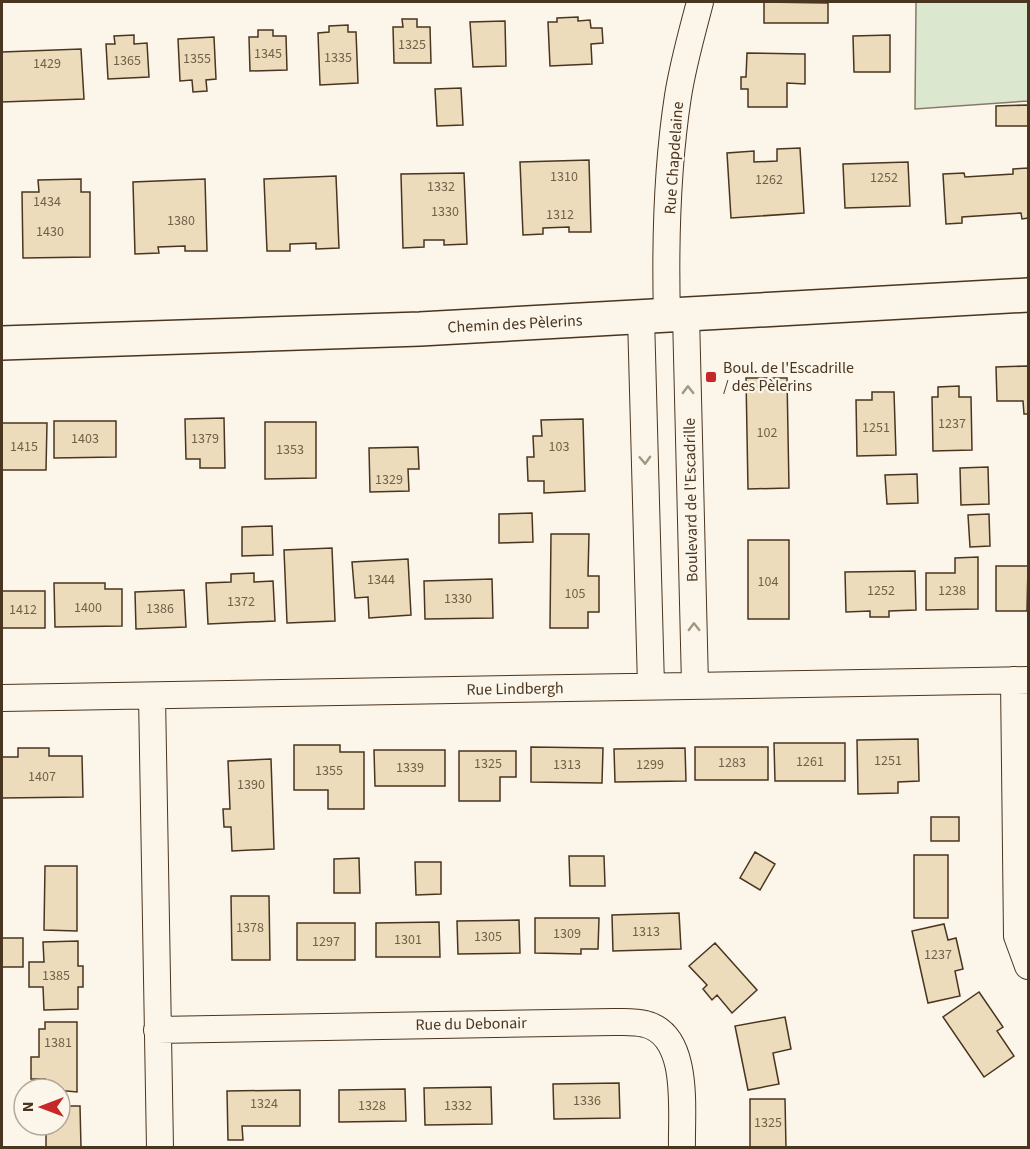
<svg xmlns="http://www.w3.org/2000/svg" width="1030" height="1149" viewBox="0 0 1030 1149" font-family="'Source Sans 3',sans-serif">
	<style>
		.green { fill: #dce7d0; stroke: #887966; stroke-width: 1.5 }
		.building { fill: #ecdcbc; stroke: #4a3520; stroke-width: 1.5 }
		.lines { fill: none; stroke-linecap: round; stroke-linejoin: round }
		.street-casing { stroke: #4a3520; stroke-width: 28 }
		.secondary-casing { stroke: #4a3520; stroke-width: 36 }
		.street { stroke: #fbf6e9; stroke-width: 26 }
		.secondary { stroke: #fbf6e9; stroke-width: 33 }
		.oneway { stroke: #a29684 }
		.poi-dot { fill: #c62828; stroke: #fbf6e9; stroke-width: 2 }
		.labels { text-anchor: middle; dominant-baseline: central; stroke-width: 4.5; stroke-linejoin: round; paint-order: stroke }
		.number-label { font-size: 14px; fill: #725f47 }
		.street-label { font-size: 16px; fill: #4a3520; stroke: #fbf6e9 }
		.poi-label { font-size: 16px; fill: #4a3520; stroke: #fbf6e9; text-anchor: start }
	</style>
	<rect width="100%" height="100%" fill="#fbf6e9"/>
	<path class="green" d="M916,2H1028V101L915,109Z"/>
	<path class="building" d="M764,2L828,3V23H764Z
		M578,17V21L590,20L591,28H602L603,43L591,44L592,64L550,66L548,22H557V18Z
		M402,19H417V27H430L431,63H394L393,27H403Z
		M505,21L506,66L473,67L470,22Z
		M348,25V32H356L358,83L320,85L318,33L329,32V26Z
		M258,30H273V36H286L287,70L250,71L249,37H258Z
		M134,35V44L147,43L149,77L108,79L106,44H115L114,36Z
		M890,35V72H854L853,36Z
		M214,37L216,79L206,80L207,91L193,92L192,80L180,81L178,39Z
		M81,49L84,99L2,102V52Z
		M747,53L805,54V84L787,83V107H748V89H741V77H746Z
		M461,88L463,125L437,126L435,89Z
		M1028,105V126H996V106Z
		M800,148L804,213L731,218L727,153L754,151V162L777,161V149Z
		M589,160L591,232H569V227L543,228V234L523,235L520,162Z
		M908,162L910,206L845,208L843,164Z
		M1028,168V218L1022,219L1021,213L962,217V223L946,224L943,174L964,173L965,177L1013,174V169Z
		M464,173L467,244L444,245V240H424V247L403,248L401,174Z
		M336,176L339,248L316,249V243L290,244V251H267L264,179Z
		M81,179V192H90V257L23,258L22,192H39L38,180Z
		M205,179L207,251H185V246L158,247L159,253L135,254L133,182Z
		M1028,366V414H1024L1023,401H997L996,367Z
		M746,378H787L789,488L748,489Z
		M959,386V397H971L972,450L933,451L932,397H938V387Z
		M872,392H894L896,455L857,456L856,400H872Z
		M224,418L225,468H200V459H186L185,419Z
		M583,419L585,491L544,493V481H528L527,457H534L533,436H542L541,420Z
		M54,421H116V457L54,458Z
		M265,422H316V478L265,479Z
		M2,423H47L46,470H2Z
		M418,447L419,469H408L409,491L370,492L369,448Z
		M988,467L989,504L961,505L960,468Z
		M917,474L918,503L887,504L885,475Z
		M532,513L533,542L499,543V514Z
		M989,514L990,546L970,547L968,515Z
		M272,526L273,555L242,556V527Z
		M551,534H589L588,576H599V612H588V628H550Z
		M748,540H789V619H748Z
		M332,548L335,621L287,623L284,550Z
		M978,557V609L926,610V573H955V558Z
		M408,559L411,615L369,618L368,597L355,598L352,562Z
		M996,566H1028L1027,611H996Z
		M915,571L916,610L889,611V617H870V611L846,612L845,572Z
		M254,573V582L273,581L275,621L208,624L206,583L231,582V574Z
		M492,579L493,618L425,619L424,581Z
		M54,583H105V589H122V626L55,627Z
		M184,590L186,627L136,629L135,592Z
		M2,591H45V628H2Z
		M918,739L919,781L898,782V793L858,794L857,740Z
		M774,743H845V781H775Z
		M294,745H340V752H364V809H328V790H294Z
		M531,747L603,748L602,783L531,782Z
		M695,747H768V780H695Z
		M18,748H49V756H82L83,797L2,798V757H18Z
		M685,748L686,781L615,782L614,749Z
		M374,750H445V786H375Z
		M459,751H516V777H500V801H459Z
		M271,759L274,849L232,851L231,827H224L223,809H230L228,761Z
		M931,817H959V841H931Z
		M755,852L775,864L760,890L740,878Z
		M914,855H948V918H914Z
		M569,856H604L605,886H570Z
		M359,858L360,893H334V859Z
		M415,862H441V894L416,895Z
		M45,866H77V931L44,930Z
		M231,896H269L270,960H232Z
		M679,913L681,949L613,951L612,915Z
		M535,918H599L598,949H581V954L535,953Z
		M519,920L520,953L458,954L457,921Z
		M439,922L440,957H376V923Z
		M297,923H355V960H297Z
		M944,924L948,940L956,938L963,969L955,971L960,996L928,1003L912,931Z
		M2,938H23V967H2Z
		M78,941V966H83V987H78V1009L44,1010L43,987H29V962H44L43,942Z
		M715,943L757,990L732,1013L717,995L712,1000L703,989L707,985L689,966Z
		M979,992L1003,1027L997,1031L1014,1056L984,1077L943,1017Z
		M785,1017L791,1049L773,1053L779,1084L748,1090L735,1026Z
		M45,1022H77V1092L45,1089V1079H31V1057H39V1029H45Z
		M619,1083L620,1118L554,1119L553,1084Z
		M491,1087L492,1124L425,1125L424,1088Z
		M405,1089L406,1121L339,1122V1090Z
		M300,1090V1126H242L243,1140H228L227,1091Z
		M750,1099H785L786,1148H750Z
		M60,1106H80L81,1148H46V1125H60Z"/>
	<g class="lines">
		<defs>
			<path id="street" d="M686,315L695,685
				M667,316C665,243 667,167 678,96C683,64 692,33 700,2
				M641,317L651,686
				M1014,680L1017,936L1028,966
				M152,696L160,1148
				M2,698L1028,680
				M157,1030L613,1022C623,1022 635,1021 645,1024C691,1035 681,1112 682,1148"/>
			<path id="secondary" d="M2,343L420,329L1028,295"/>
		</defs>
		<use href="#street" class="street-casing"/>
		<use href="#secondary" class="secondary-casing"/>
		<use href="#street" class="street"/>
		<use href="#secondary" class="secondary"/>
	</g>
	<defs><path id="oneway-chevron" d="M-2-3.5L2.5 0L-2 3.5" fill="none" stroke-width="1.6" stroke-linecap="round" stroke-linejoin="round" transform="scale(1.5)"/></defs>
	<g class="oneway">
		<use href="#oneway-chevron" transform="translate(688 390) rotate(-91)"/>
		<use href="#oneway-chevron" transform="translate(645 460) rotate(88)"/>
		<use href="#oneway-chevron" transform="translate(694 627) rotate(-91)"/>
	</g>
	<rect class="poi-dot" x="705" y="371" width="12" height="12" rx="3"/>
	<g class="labels">
		<g class="number-label">
			<text x="412" y="45">1325</text>
			<text x="268" y="54">1345</text>
			<text x="338" y="58">1335</text>
			<text x="197" y="59">1355</text>
			<text x="127" y="61">1365</text>
			<text x="47" y="64">1429</text>
			<text x="564" y="177">1310</text>
			<text x="884" y="178">1252</text>
			<text x="769" y="180">1262</text>
			<text x="441" y="187">1332</text>
			<text x="47" y="202">1434</text>
			<text x="445" y="212">1330</text>
			<text x="560" y="215">1312</text>
			<text x="181" y="221">1380</text>
			<text x="50" y="232">1430</text>
			<text x="952" y="424">1237</text>
			<text x="876" y="428">1251</text>
			<text x="767" y="433">102</text>
			<text x="85" y="439">1403</text>
			<text x="205" y="439">1379</text>
			<text x="24" y="447">1415</text>
			<text x="559" y="447">103</text>
			<text x="290" y="450">1353</text>
			<text x="389" y="480">1329</text>
			<text x="381" y="580">1344</text>
			<text x="768" y="582">104</text>
			<text x="881" y="591">1252</text>
			<text x="952" y="591">1238</text>
			<text x="575" y="594">105</text>
			<text x="458" y="599">1330</text>
			<text x="241" y="602">1372</text>
			<text x="88" y="608">1400</text>
			<text x="160" y="609">1386</text>
			<text x="23" y="610">1412</text>
			<text x="888" y="761">1251</text>
			<text x="810" y="762">1261</text>
			<text x="732" y="763">1283</text>
			<text x="488" y="764">1325</text>
			<text x="567" y="765">1313</text>
			<text x="650" y="765">1299</text>
			<text x="410" y="768">1339</text>
			<text x="329" y="771">1355</text>
			<text x="42" y="777">1407</text>
			<text x="251" y="785">1390</text>
			<text x="250" y="928">1378</text>
			<text x="646" y="932">1313</text>
			<text x="567" y="934">1309</text>
			<text x="488" y="937">1305</text>
			<text x="408" y="940">1301</text>
			<text x="326" y="942">1297</text>
			<text x="938" y="955">1237</text>
			<text x="56" y="976">1385</text>
			<text x="58" y="1043">1381</text>
			<text x="587" y="1101">1336</text>
			<text x="264" y="1104">1324</text>
			<text x="372" y="1106">1328</text>
			<text x="458" y="1106">1332</text>
			<text x="768" y="1123">1325</text>
		</g>
		<g class="street-label">
			<text transform="translate(674 158) rotate(-86)">Rue Chapdelaine</text>
			<text transform="translate(515 324) rotate(-3)">Chemin des Pèlerins</text>
			<text transform="translate(691 500) rotate(-91)">Boulevard de l'Escadrille</text>
			<text transform="translate(515 689) rotate(-1)">Rue Lindbergh</text>
			<text transform="translate(471 1024) rotate(-1)">Rue du Debonair</text>
		</g>
		<g class="poi-label">
			<text x="723" y="368">Boul. de l'Escadrille<tspan x="723" dy="18">/ des Pèlerins</tspan></text>
		</g>
	</g>
	<rect width="1030" height="1149" fill="none" stroke="#4a3520" stroke-width="6"/>
	<g transform="translate(42 1107) rotate(270)"><circle r="28" fill="#fbf6e9" stroke="#b4a999" stroke-width="1.5"/>
	<path d="M0-4.5L10 22L0 15L-10 22Z" fill="#c62828"/>
	<text y="-9" font-size="16" font-weight="bold" text-anchor="middle" fill="#4a3520">N</text>
	</g>
</svg>
